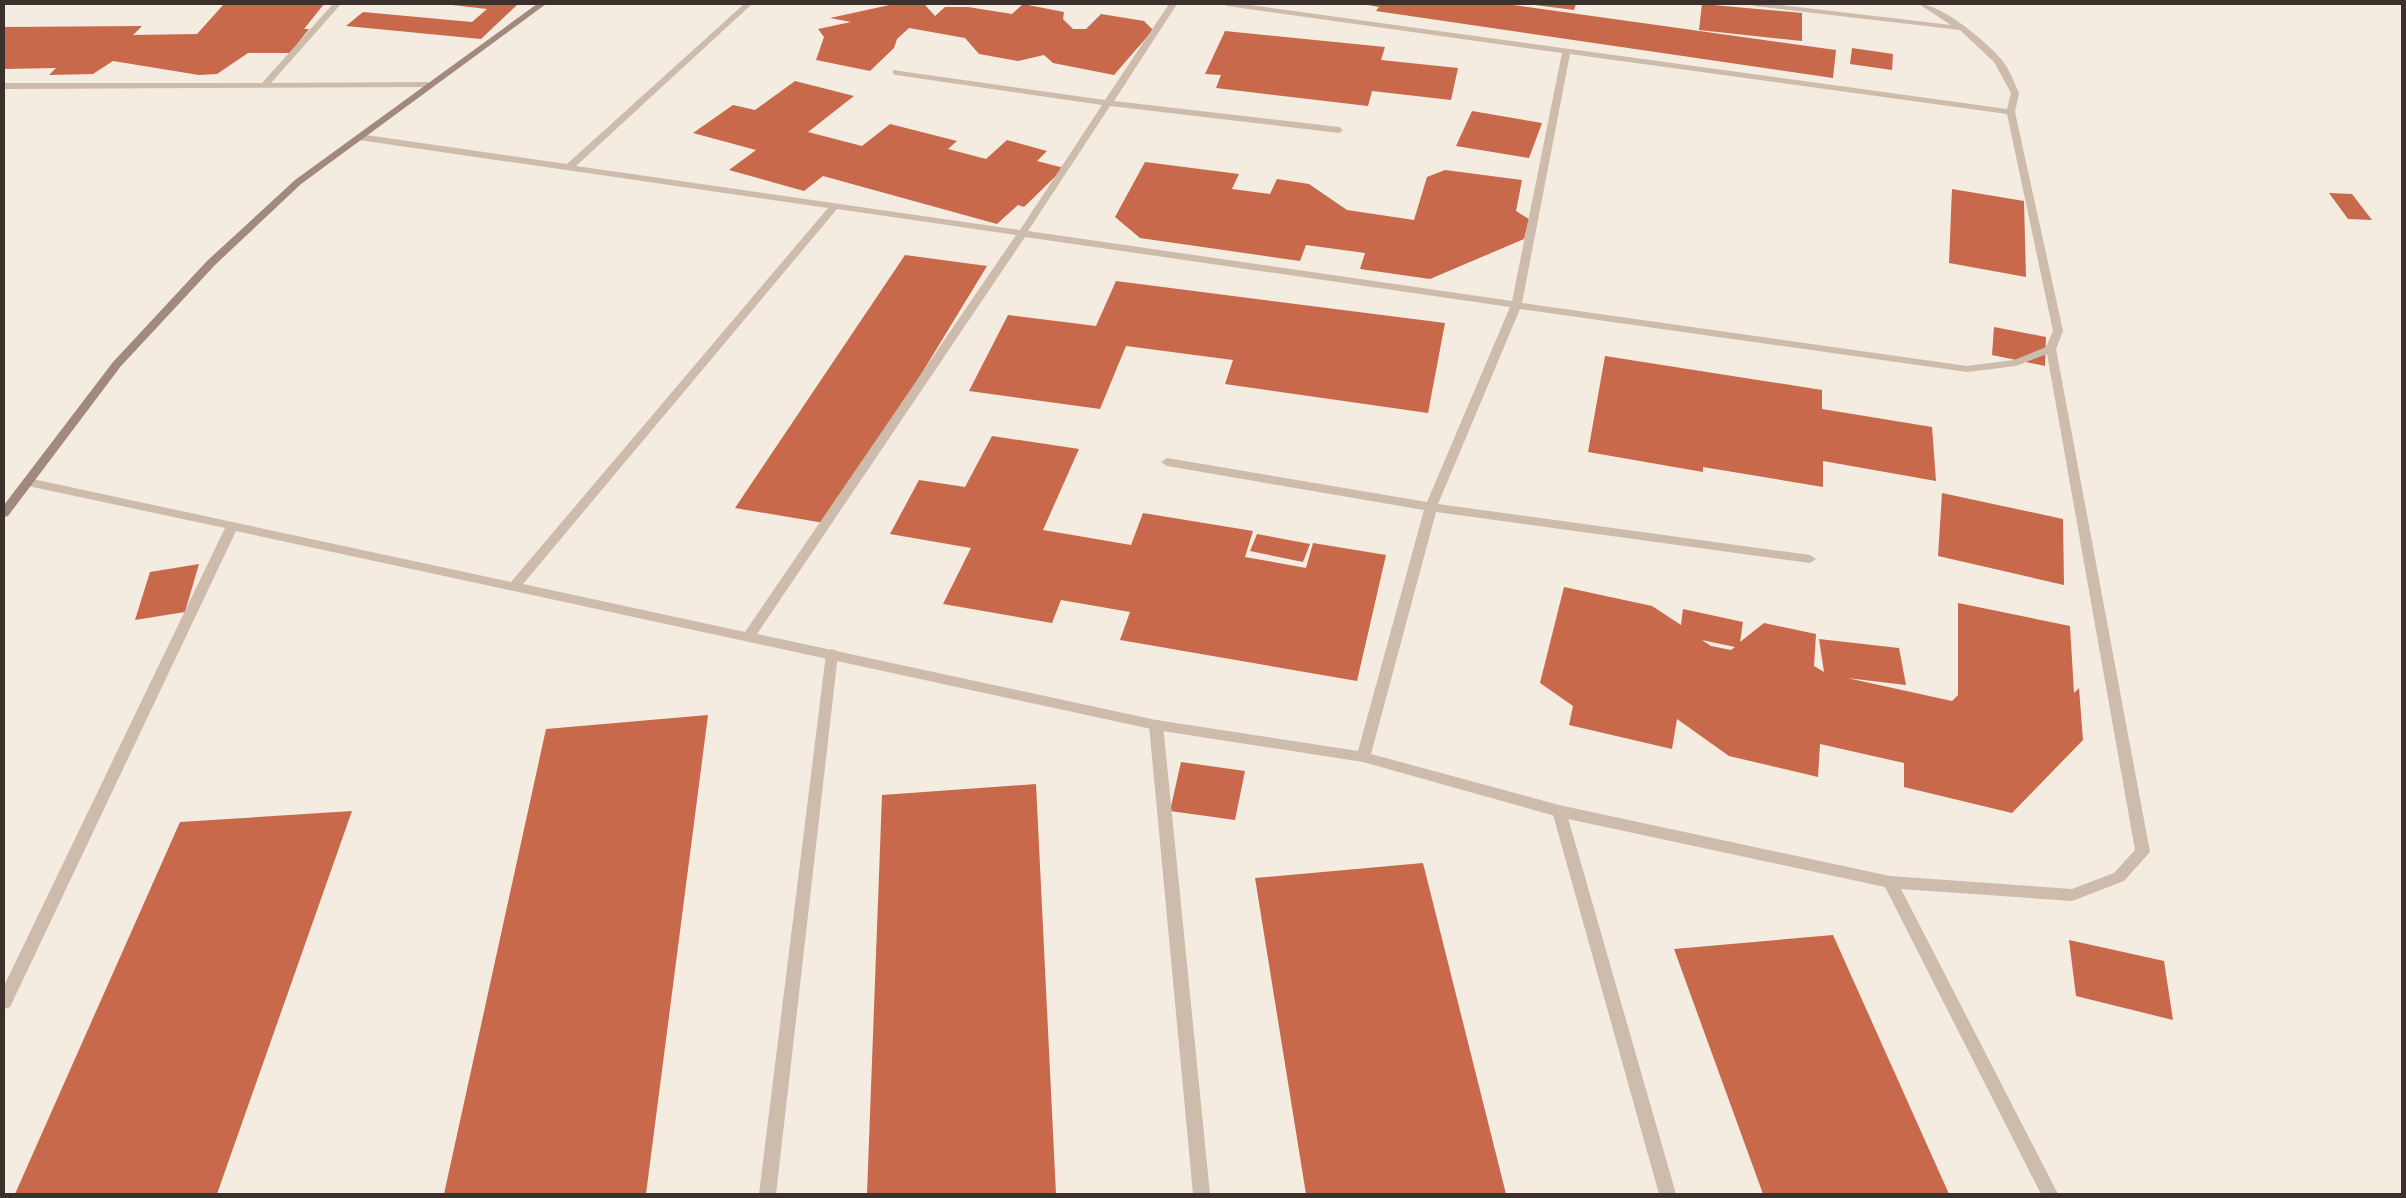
<svg xmlns="http://www.w3.org/2000/svg" width="2406" height="1198" viewBox="0 0 2406 1198" font-family="'Exo 2',sans-serif">
	<style>
		.building { fill: #c8694b; fill-rule: evenodd }
		.lines { fill: none; stroke-linecap: round; stroke-linejoin: round }
		.service { fill: #cdbbac; fill-rule: evenodd }
		.minor { fill: #cdbbac; fill-rule: evenodd }
		.secondary { fill: #a18a7d; fill-rule: evenodd }
	</style>
	<rect width="100%" height="100%" fill="#f4ebe1"/>
	<path class="building" d="M224,4H324L304,29H309L290,53H248L217,74L199,75L113,61L93,74L49,75L56,68L4,69V27L142,26L133,35L197,34Z
		M443,4H518L481,39L346,26L363,12L472,22L487,9Z
		M894,4L925,5L935,16L945,7H968L1012,14L1023,4L1064,12L1063,19L1073,29H1086L1101,14L1144,21L1153,30L1114,75L1053,63L1044,55L1018,61L979,54L965,38L909,28L897,39L894,48L870,71L816,60L824,37L818,29L851,22L830,18Z
		M1362,4H1506L1836,50L1833,78L1376,11L1379,7Z
		M1527,4H1576L1574,10Z
		M1702,4L1802,13V41L1699,30Z
		M1225,31L1385,47L1381,60L1458,68L1451,100L1372,91L1368,106L1216,88L1221,75L1205,74Z
		M1852,48L1893,54L1892,70L1850,64Z
		M795,81L854,96L808,132L862,146L890,124L957,141L948,149L986,159L1007,140L1047,151L1037,161L1064,168L1024,207L1018,205L997,224L823,176L804,191L729,170L756,150L693,133L733,105L755,110Z
		M1472,111L1542,123L1529,158L1456,146Z
		M1145,162L1239,174L1232,189L1270,194L1277,179L1309,184L1347,210L1414,220L1427,177L1445,170L1522,180L1516,211L1529,219L1524,239L1430,279L1360,269L1365,253L1306,245L1300,261L1140,238L1115,217Z
		M1952,189L2024,201L2026,277L1949,263Z
		M2329,193L2352,194L2372,220L2348,219Z
		M905,255L987,266L830,524L735,508Z
		M1116,281L1445,323L1428,413L1225,384L1233,360L1126,346L1100,409L969,391L1008,315L1096,326Z
		M1994,327L2046,337L2045,366L1992,355Z
		M1605,356L1822,390V409L1932,427L1936,481L1823,461V487L1703,467V472L1588,452Z
		M992,436L1079,449L1043,530L1131,545L1143,513L1253,531L1245,557L1306,568L1313,543L1386,555L1357,681L1120,640L1130,612L1061,600L1052,623L943,604L971,548L890,534L919,480L965,487Z
		M1942,493L2063,519L2064,585L1938,556Z
		M1257,534L1310,544L1303,562L1250,551Z
		M199,564L185,612L135,620L150,572Z
		M1564,587L1652,606L1681,625L1683,609L1743,622L1740,642L1764,623L1816,634L1814,666L1824,672L1819,639L1899,648L1906,685L1847,678L1952,701L1958,695V603L2070,626L2074,693L2079,688L2083,740L2012,813L1904,787V763L1820,744L1818,777L1729,756L1677,719L1672,749L1569,725L1573,706L1540,683ZM1702,640L1735,647L1731,650L1711,646Z
		M708,715L646,1194H444L546,729Z
		M1181,762L1245,771L1235,820L1170,811Z
		M1036,784L1056,1194H867L882,795Z
		M352,811L217,1194H15L180,822Z
		M1423,863L1506,1194H1306L1255,878Z
		M1833,935L1949,1194H1763L1674,949Z
		M2069,940L2164,961L2173,1020L2076,996Z"/>
	<g class="lines">
		<path class="service" d="M832,649L837,651L838,654L776,1194H759L826,654L827,651Z
			M1156,720L1161,721L1163,725L1210,1194H1193L1149,725L1151,721Z
			M1559,805L1564,807L1566,811L1676,1194H1659L1552,811L1554,807Z"/>
		<path class="minor" d="M333,4H341L271,83L428,82L432,85L431,87L4,89V83H262Z
			M744,4H752L576,166L1020,230L1102,105L896,75L893,74V70L1105,100L1169,4H1177L1114,101L1339,127L1343,130L1339,133L1110,106L1028,231L1512,301L1562,53L1227,6L1223,4H1242L2007,109L2011,93L1994,62L1960,30L1754,6L1750,4H1772L1951,25L1919,4C1940,3 1987,42 2001,59C2009,68 2014,82 2019,93L2015,112L2063,331L2056,349L2150,852L2124,881L2072,901L1901,889L2058,1194H2041L1885,887L1559,817L1363,762L1156,730L236,531L10,1007L4,1009V986L225,528L28,486L22,482L24,479L28,478L511,582L828,208L359,140L355,137L359,134L567,164ZM1570,54L2007,114L2053,331L2046,347L2014,360L1967,366L1522,303ZM837,209L1016,235L745,632L523,584ZM1025,237L1510,307L1427,502L1167,458L1161,462L1167,466L1424,510L1358,751L1156,720L757,634ZM1520,309L1967,372L2016,366L2047,354L2135,850L2114,873L2072,889L1890,876L1559,805L1371,754L1436,512L1810,563L1816,559L1810,555L1438,504Z"/>
		<path class="secondary" d="M537,4H546L301,184L215,265L121,366L8,516L4,517V505L113,362L207,261L295,180Z"/>
	</g>
	<rect width="2406" height="1198" fill="none" stroke="#3b302b" stroke-width="10"/>
</svg>
